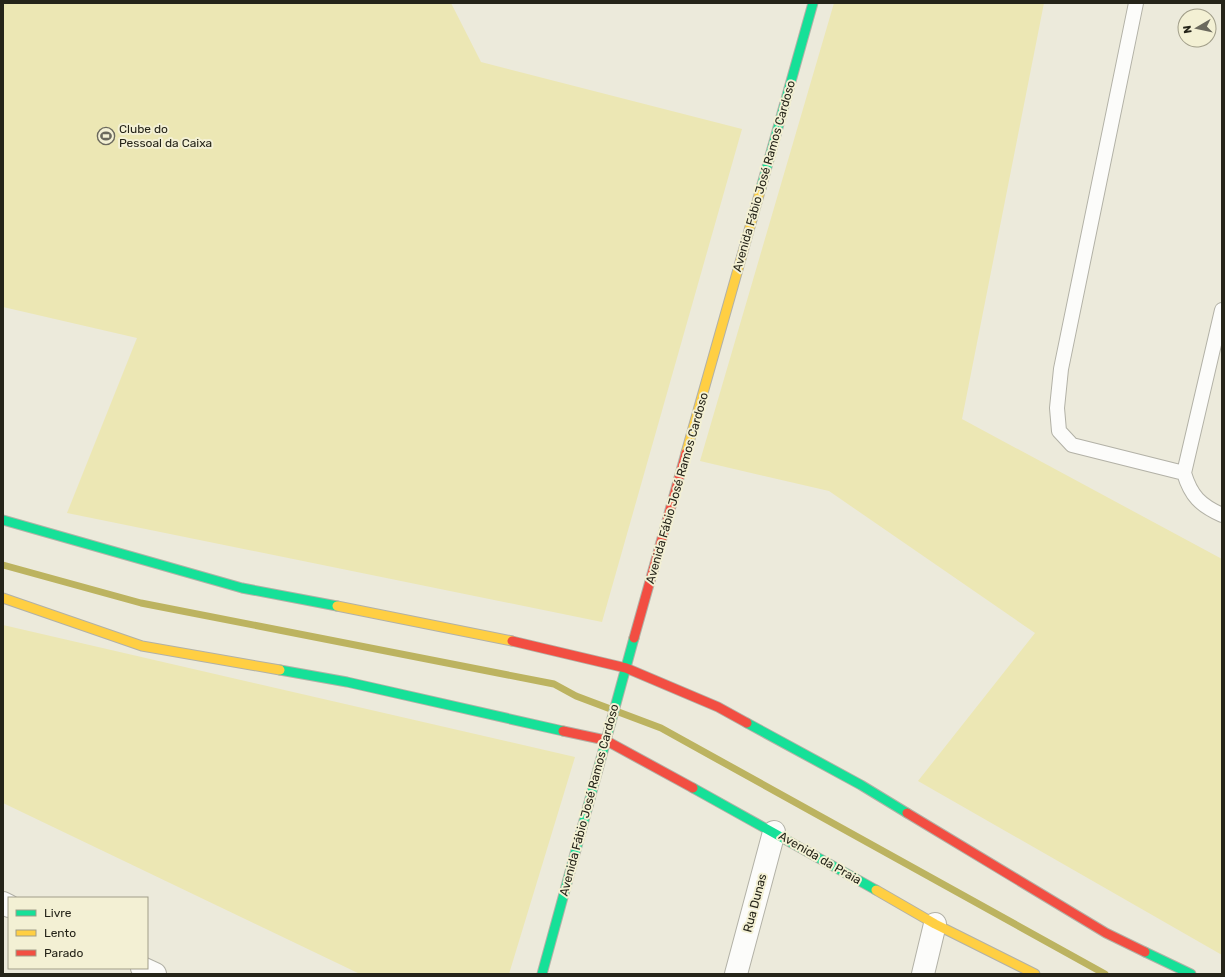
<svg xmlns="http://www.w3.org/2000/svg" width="1225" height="977" viewBox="0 0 1225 977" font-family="Rubik,sans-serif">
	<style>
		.green { fill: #ece7b4 }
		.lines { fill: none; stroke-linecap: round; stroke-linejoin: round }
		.stream { stroke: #bcb360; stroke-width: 7 }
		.lane-casing { stroke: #b2b1a6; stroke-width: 16 }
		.street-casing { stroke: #b2b1a6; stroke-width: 24 }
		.fast-casing { stroke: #b2b1a6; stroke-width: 11 }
		.slow-casing { stroke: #b2b1a6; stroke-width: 11 }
		.jam-casing { stroke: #b2b1a6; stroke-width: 11 }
		.lane { stroke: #fcfcfa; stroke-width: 14 }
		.street { stroke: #fcfcfa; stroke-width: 22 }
		.fast { stroke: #16e098; stroke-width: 9 }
		.slow { stroke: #ffcf43; stroke-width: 9 }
		.jam { stroke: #f24e42; stroke-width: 9 }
		.labels { text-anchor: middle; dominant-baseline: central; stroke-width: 4; stroke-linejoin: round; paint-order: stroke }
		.poi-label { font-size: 12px; fill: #252419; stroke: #f3f0d4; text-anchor: start }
		.street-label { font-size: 12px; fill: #252419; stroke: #f3f0d4 }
	</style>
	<rect width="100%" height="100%" fill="#eceadb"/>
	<path class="green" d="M3,3H451L481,62L742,129L602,622L67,513L137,338L3,307Z
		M834,3H1044L962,419L1222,559V955L918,781L1035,633L829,491L700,461Z
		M3,625L575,757L509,974H360L3,803Z"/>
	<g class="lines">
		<path class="stream" d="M3,565L141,603L554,684L576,696L661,728L1105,974"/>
		<defs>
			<path id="lane" d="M1136,3L1061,369L1057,408L1059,431L1072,445L1184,473
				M1222,310L1184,473C1191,496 1200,505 1222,515"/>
			<path id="street" d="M3,903L9,906
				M142,968L155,974
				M736,974L774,832
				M923,974L935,924"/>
			<path id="fast" d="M761,188L813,3
				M3,520L242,588L337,606
				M280,670L347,682L563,731
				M747,723L861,785L907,813
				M693,788L876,890
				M1145,952L1191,974
				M542,974L634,638"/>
			<path id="slow" d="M686,453L761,188
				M3,598L142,646L280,670
				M337,606L512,641
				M876,890L935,924L1035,974"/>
			<path id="jam" d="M634,638L686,453
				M512,641L626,668L718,707L747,723
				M563,731L605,740L693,788
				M907,813L1106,933L1145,952"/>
		</defs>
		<use href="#lane" class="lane-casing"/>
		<use href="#street" class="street-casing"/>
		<use href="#fast" class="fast-casing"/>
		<use href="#slow" class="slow-casing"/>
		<use href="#jam" class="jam-casing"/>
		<use href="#lane" class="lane"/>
		<use href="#street" class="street"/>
		<use href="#fast" class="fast"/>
		<use href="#slow" class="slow"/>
		<use href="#jam" class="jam"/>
	</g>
	<defs>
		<symbol id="stadium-ring" viewBox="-11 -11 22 22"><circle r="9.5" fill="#f3f0d4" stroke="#6b695d" stroke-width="1.5"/><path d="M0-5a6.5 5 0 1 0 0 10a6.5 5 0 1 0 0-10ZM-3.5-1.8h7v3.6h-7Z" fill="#6b695d"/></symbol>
	</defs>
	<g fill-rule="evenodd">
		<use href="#stadium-ring" x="96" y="126" width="20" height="20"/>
	</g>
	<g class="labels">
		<g class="poi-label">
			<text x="119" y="129">Clube do<tspan x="119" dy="14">Pessoal da Caixa</tspan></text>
		</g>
		<g class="street-label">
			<text transform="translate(764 176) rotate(-74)">Avenida Fábio José Ramos Cardoso</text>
			<text transform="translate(677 488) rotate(-74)">Avenida Fábio José Ramos Cardoso</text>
			<text transform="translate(589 800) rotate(-75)">Avenida Fábio José Ramos Cardoso</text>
			<text transform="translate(820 858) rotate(30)">Avenida da Praia</text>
			<text transform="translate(755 903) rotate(-75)">Rua Dunas</text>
		</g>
	</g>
	<rect width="1225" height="977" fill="none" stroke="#252419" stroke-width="8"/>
	<rect x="8" y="897" width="140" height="72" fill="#f3f0d4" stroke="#a19e89"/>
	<rect x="16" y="910" width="20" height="6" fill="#16e098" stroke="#a19e89"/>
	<text x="44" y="917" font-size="12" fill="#252419">Livre</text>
	<rect x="16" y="930" width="20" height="6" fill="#ffcf43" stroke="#a19e89"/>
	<text x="44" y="937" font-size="12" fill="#252419">Lento</text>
	<rect x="16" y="950" width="20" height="6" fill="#f24e42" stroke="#a19e89"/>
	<text x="44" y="957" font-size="12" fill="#252419">Parado</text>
	<g transform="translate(1197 28) rotate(261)"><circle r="19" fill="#f3f0d4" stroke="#a19e89"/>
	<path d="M0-3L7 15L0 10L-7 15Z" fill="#6b695d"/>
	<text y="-6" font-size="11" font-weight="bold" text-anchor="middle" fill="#252419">N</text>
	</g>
</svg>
